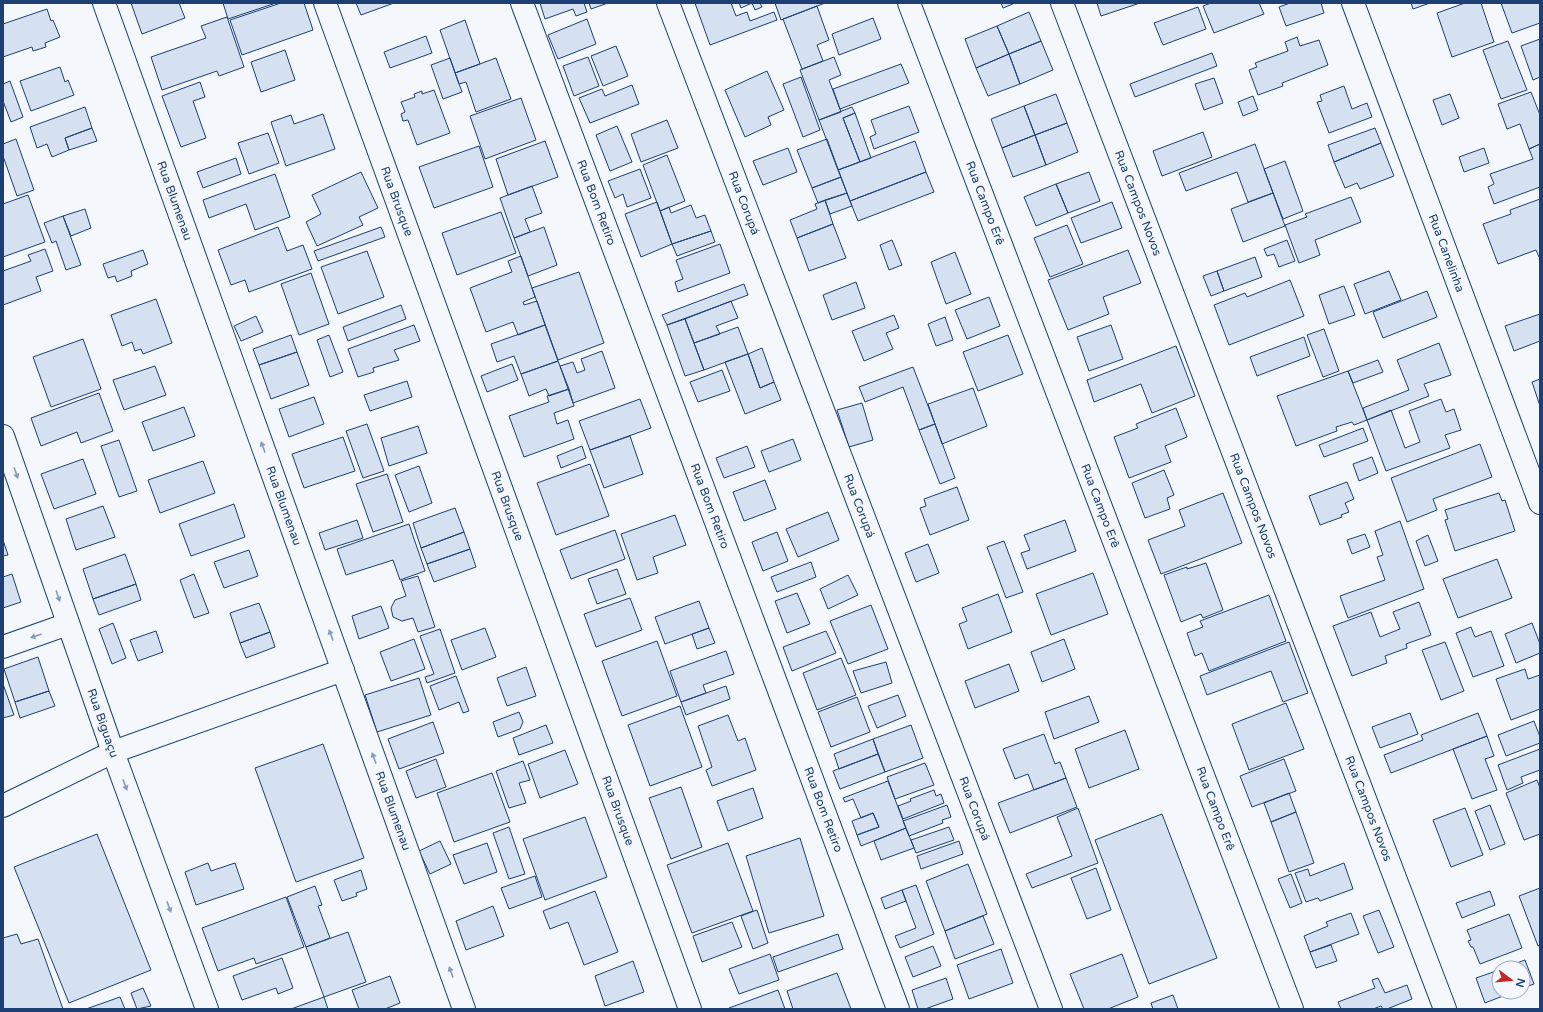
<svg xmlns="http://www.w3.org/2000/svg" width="1543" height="1012" font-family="'Varela Round',sans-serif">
  <rect width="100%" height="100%" fill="#f4f7fb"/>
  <path fill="#d5e0f0" stroke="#1d3f73" d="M131 3H179L185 18 142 34Z
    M223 3H276L228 19Z
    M281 3H304L313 30 242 55 230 20Z
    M356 3H394L361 15Z
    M540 3H584L587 12 576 16 573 9 545 19Z
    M589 3H608L591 9Z
    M695 3H731L736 16 747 12 750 21 774 12 777 20 710 45Z
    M739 3H760L762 7 755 10 752 3 741 8Z
    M775 3H825L781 20Z
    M1001 3H1015L1003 8Z
    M1097 3H1140L1101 16Z
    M1211 3H1259L1264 14 1214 33 1203 6Z
    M1290 3H1321L1324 13 1286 26 1279 7Z
    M1411 3H1430L1413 9Z
    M1465 3H1481L1494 42 1452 57 1437 13Z
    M1501 3H1540V23L1512 33Z
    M817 6 829 40 817 45 823 61 802 69 783 19Z
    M1198 7 1206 29 1163 45 1154 23Z
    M47 9 51 21 53 20 60 37 45 43 46 47 33 51 32 47 3 57V24Z
    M1029 12 1041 41 1009 54 997 26Z
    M227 17 244 67 219 76 217 71 162 90 151 57 206 38 201 26Z
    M873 18 881 39 839 55 832 34Z
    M587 19 596 44 558 59 548 35Z
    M465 20 480 64 455 73 440 30Z
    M997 26 1009 54 976 68 965 39Z
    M426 36 432 53 390 68 384 52Z
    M1297 37 1300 46 1319 40 1328 65 1282 83 1283 86 1258 95 1249 70 1257 67 1255 63 1288 51 1285 42Z
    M1540 39V77L1533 80 1521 46Z
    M1041 41 1053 70 1020 84 1009 54Z
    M1508 41 1527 90 1501 99 1483 50Z
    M616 46 628 76 603 86 591 56Z
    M285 50 295 80 261 92 251 62Z
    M1212 53 1217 66 1135 97 1130 84Z
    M1009 54 1020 84 988 96 976 68Z
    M588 57 599 86 574 96 563 66Z
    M834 57 841 75 829 80 841 112 819 120 800 70Z
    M450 58 462 92 443 99 431 65Z
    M496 58 511 99 476 112 466 82 459 84 455 73Z
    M901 64 909 83 840 109 833 89Z
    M60 67 65 82 68 80 74 95 31 111 20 81Z
    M767 71 784 110 768 117 771 125 745 137 725 90Z
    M801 77 820 130 803 137 783 84Z
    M1214 78 1223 103 1204 110 1195 84Z
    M10 81 23 117 11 122 3 101V84Z
    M200 82 205 97 193 101 206 138 181 147 162 96Z
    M632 85 639 104 590 123 579 98 602 89 605 96Z
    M1344 86 1352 109 1367 103 1372 117 1329 133 1317 102 1322 101 1320 95Z
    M434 90 450 133 417 145 408 120 403 121 401 114 405 112 401 102 415 97 414 94 422 91V94Z
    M1531 92 1540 115V144L1529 149 1520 124 1507 129 1498 104Z
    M1056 94 1067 123 1035 135 1024 106Z
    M1450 94 1459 118 1442 125 1433 100Z
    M1253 96 1258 110 1243 116 1238 102Z
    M521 98 536 140 485 159 470 116Z
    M909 106 919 132 874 149 870 137 876 134 871 120Z
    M1024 106 1035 135 1002 148 991 119Z
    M85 107 92 128 65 138 69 150 52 157 47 144 37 148 30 127Z
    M852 107 855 113 843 118 860 162 838 170 819 120Z
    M855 113 871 158 860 162 843 118Z
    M323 114 335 149 286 166 271 122 291 115 294 124Z
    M667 120 678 148 641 162 631 134Z
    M1067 123 1078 152 1046 165 1035 135Z
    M617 126 632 162 610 171 596 135Z
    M92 128 97 141 69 150 65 138Z
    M1375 128 1381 143 1334 162 1328 145Z
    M1203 132 1212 157 1162 176 1153 151Z
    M268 133 279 163 249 174 238 143Z
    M1035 135 1046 165 1013 177 1002 148Z
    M16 139 34 190 17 196 3 156V144Z
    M827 139 841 177 812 188 797 150Z
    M545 141 558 177 508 195 496 159Z
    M915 141 926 172 850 201 838 170Z
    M1381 143 1394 176 1360 189 1357 183 1345 188 1334 162Z
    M1255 144 1273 193 1248 202 1237 172 1186 191 1179 173Z
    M1540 144V187L1494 204 1488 187 1494 184 1490 174 1533 159 1529 149Z
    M479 146 493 187 434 208 419 167Z
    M788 148 797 172 763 185 753 161Z
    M1484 148 1489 163 1464 172 1459 157Z
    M667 155 685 201 660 211 643 165Z
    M236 158 241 174 203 188 197 172Z
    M1285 161 1303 211 1283 219 1264 169Z
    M640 169 651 198 627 207 623 194 615 198 608 181Z
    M361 172 378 208 359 217 363 225 317 246 306 222 321 214 312 195Z
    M926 172 934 192 858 221 850 201Z
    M1089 172 1100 201 1068 213 1056 184Z
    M275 174 290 217 255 230 246 204 209 218 203 200Z
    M841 177 847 193 818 203 812 188Z
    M1056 184 1068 213 1036 226 1024 197Z
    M532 186 542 213 525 219 530 232 514 238 500 198Z
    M847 193 852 206 830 214 825 200Z
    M1273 193 1285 226 1243 242 1231 209Z
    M28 195 45 242 3 257V204Z
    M1351 197 1361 222 1315 240 1320 255 1299 263 1285 225 1307 217 1305 214Z
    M1540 199V256L1539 257 1536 250 1498 264 1483 224 1511 214 1510 210Z
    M825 200 833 224 797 238 790 220 817 209 815 204Z
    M657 202 672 244 641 257 625 214Z
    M1112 202 1122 228 1081 243 1071 218Z
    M691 205 696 218 705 215 711 231 672 244 660 211 669 207 671 213Z
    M85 209 91 228 71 236 63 216Z
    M501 212 516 253 457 275 442 233Z
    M63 216 81 265 66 270 56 241 52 243 44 223Z
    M833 224 846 258 809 271 797 238Z
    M1067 225 1083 264 1050 277 1034 238Z
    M278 227 287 251 303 245 312 269 249 292 245 280 231 285 218 250Z
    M381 227 385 237 318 261 314 251Z
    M544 227 557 265 528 276 514 238Z
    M711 231 715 242 677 256 672 244Z
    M892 240 902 265 889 270 880 245Z
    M1287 240 1295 261 1279 267 1274 254 1267 256 1264 249Z
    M720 244 730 273 678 292 675 282 683 279 676 260Z
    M45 249 53 271 36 277 41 291 3 305V271L31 261 28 255Z
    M143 250 148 264 131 271 132 276 117 282 115 276 108 278 103 264Z
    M1128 250 1141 283 1103 297 1109 314 1068 330 1048 280Z
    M367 251 384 297 338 314 321 267Z
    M955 252 971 294 946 304 931 262Z
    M521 256 535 297 523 302 524 305 537 301 545 325 518 335 513 322 486 332 470 288 512 272 508 261Z
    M1255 257 1262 277 1224 291 1217 271Z
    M1217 271 1224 291 1211 296 1203 276Z
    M1389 271 1401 300 1365 314 1354 284Z
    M579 272 604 343 558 360 532 288Z
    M311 273 329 324 299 335 281 284Z
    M1290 280 1304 316 1229 345 1214 305 1245 293 1247 297Z
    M856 282 865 308 832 320 823 295Z
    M744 284 748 295 667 325 662 315Z
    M1344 286 1355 315 1329 324 1319 295Z
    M1427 291 1437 317 1383 338 1373 312Z
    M989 297 1000 326 967 339 955 310Z
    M156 299 172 343 143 354 141 349 135 351 132 342 122 346 111 315Z
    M731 301 738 318 716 326 720 334 694 343 685 319Z
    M401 305 406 319 348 341 343 327Z
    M1540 314V341L1514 351 1505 326Z
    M894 315 899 328 886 333 893 349 864 361 852 331Z
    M256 316 263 332 241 341 234 326Z
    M945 317 953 340 936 346 928 324Z
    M685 319 704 370 685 376 667 325Z
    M414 325 420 341 394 350 399 360 373 368 374 372 358 377 348 349Z
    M545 325 558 361 521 374 514 356 497 362 491 344Z
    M1111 325 1123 359 1089 371 1077 337Z
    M738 327 748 354 704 370 694 343Z
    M1324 329 1339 371 1323 377 1307 335Z
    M291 335 297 352 259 365 253 349Z
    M329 335 343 372 330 377 317 340Z
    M1008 335 1023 374 978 391 963 352Z
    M1304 337 1310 356 1257 376 1250 357Z
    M83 339 101 389 51 407 33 357Z
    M1439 343 1451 375 1424 384 1429 396 1367 420 1363 408 1409 390 1397 360Z
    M1176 346 1195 396 1152 413 1141 384 1094 402 1087 380Z
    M762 348 774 382 760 388 748 354Z
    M602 351 615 388 573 403 560 366 573 362 577 373 585 370 581 359Z
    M297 352 309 385 271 399 259 365Z
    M748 354 760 388 774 382 781 400 745 414 725 362Z
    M1378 360 1383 372 1353 383 1348 371Z
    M558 361 569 389 549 396 546 389 529 396 521 374Z
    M512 364 518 380 487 392 481 376Z
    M155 366 166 395 124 410 113 380Z
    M913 367 935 424 919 430 903 387 865 402 859 387Z
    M722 370 730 391 698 402 690 382Z
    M1348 371 1367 420 1354 425 1352 422 1336 427 1337 431 1296 446 1277 396Z
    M1540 379V406L1532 382Z
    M407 381 412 397 370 411 364 395Z
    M973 388 987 426 942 444 928 404Z
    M569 389 574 406 554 413 557 424 568 420 574 439 524 457 509 416 549 402 547 396Z
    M99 393 113 431 81 443 77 432 41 446 31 418Z
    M314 397 324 424 289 437 279 409Z
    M640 399 651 428 590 450 579 421Z
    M1441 399 1446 412 1454 409 1461 430 1445 435 1450 448 1386 471 1367 420 1391 410 1405 448 1420 442 1409 411Z
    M862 403 873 440 849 447 837 410Z
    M184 407 195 436 153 451 142 422Z
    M1176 408 1187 437 1165 446 1171 462 1129 478 1114 437 1138 428 1136 424Z
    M367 424 384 471 363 478 346 431Z
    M935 424 955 478 940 484 919 430Z
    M418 426 427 453 389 466 381 438Z
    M1363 428 1368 441 1324 457 1319 445Z
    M630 436 643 474 604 488 590 450Z
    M343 437 355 471 304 488 292 454Z
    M793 439 801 460 769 472 761 451Z
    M119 440 137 491 119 497 101 446Z
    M1480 444 1492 477 1433 499 1437 510 1407 522 1391 478Z
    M582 446 586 458 561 468 557 456Z
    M747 446 755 467 724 478 716 458Z
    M1372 457 1378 473 1359 481 1353 464Z
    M83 459 96 494 54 509 41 474Z
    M203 461 215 493 160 513 148 480Z
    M590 464 609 516 556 535 537 483Z
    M419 466 432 503 409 512 395 475Z
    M1164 470 1174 495 1167 498 1170 509 1145 518 1132 483Z
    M387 474 403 522 373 532 356 484Z
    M765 480 776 509 744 521 733 492Z
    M1347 482 1354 499 1345 503 1349 512 1341 515 1342 517 1320 525 1309 496Z
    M957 487 969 520 930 535 920 508 926 506 924 499Z
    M1223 493 1242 543 1161 574 1148 540 1185 526 1179 510Z
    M1499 493 1502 501 1505 500 1515 531 1455 551 1445 520 1448 519 1445 510Z
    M234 504 245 537 191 556 179 524Z
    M103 506 115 537 76 550 66 519Z
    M455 508 464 532 421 548 413 523Z
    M828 512 839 540 798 557 786 529Z
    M675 515 686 545 653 557 658 573 637 580 621 534Z
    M357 520 363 538 325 550 319 533Z
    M1065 520 1076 551 1027 569 1021 553 1030 550 1024 535Z
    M1400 521 1424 589 1348 618 1340 596 1385 580 1377 557 1383 555 1375 531Z
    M409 524 425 571 400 580 393 560 346 575 337 549Z
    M615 530 625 559 571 579 560 550Z
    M464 532 470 549 427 564 421 548Z
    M777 532 788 561 763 571 752 542Z
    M1365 534 1370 547 1352 554 1347 540Z
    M1428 535 1438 561 1425 566 1416 541Z
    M3 540 8 555 3 556Z
    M1004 541 1023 592 1006 598 987 547Z
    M928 544 939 573 916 582 905 553Z
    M470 549 476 567 434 582 427 564Z
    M249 550 258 576 224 588 214 562Z
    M125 554 136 584 93 599 83 569Z
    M1497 559 1512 598 1458 618 1443 579Z
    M811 562 816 577 777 592 771 577Z
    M1206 563 1223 610 1203 618 1201 614 1181 622 1164 575 1187 567V569Z
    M617 569 626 594 597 604 588 579Z
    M1093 573 1108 614 1051 635 1036 594Z
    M12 574 21 602 3 608V577Z
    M194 574 209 613 194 618 180 580Z
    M848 575 858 595 828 609 820 589Z
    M418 576 435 627 418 632 413 618 402 621 393 617 391 608 395 600 406 596 401 581Z
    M136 584 141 600 99 615 93 599Z
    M797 593 810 624 787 633 775 601Z
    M998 594 1012 632 968 649 959 624 967 621 962 608Z
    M1269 595 1286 641 1209 671 1202 653 1195 656 1187 633 1203 627 1200 621Z
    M630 598 642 630 596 647 584 614Z
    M699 601 709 628 665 644 655 617Z
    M1419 602 1431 635 1406 644 1407 648 1385 656 1387 663 1352 676 1333 626 1371 612 1380 637 1400 629 1393 612Z
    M259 603 270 632 240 643 230 613Z
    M871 605 888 649 848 664 830 621Z
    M381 606 389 628 359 639 352 616Z
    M113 623 126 658 112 664 99 629Z
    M1532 623 1540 644V653L1516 663 1505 634Z
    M1471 627 1475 637 1491 631 1504 666 1473 677 1456 633Z
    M485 628 496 657 462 670 451 640Z
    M709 628 715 643 697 649 692 634Z
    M440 629 455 673 427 683 425 677 434 674 420 636Z
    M156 631 163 652 138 661 130 640Z
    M826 631 836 653 792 671 783 647Z
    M270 632 275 647 246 658 240 643Z
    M414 639 425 669 391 681 380 652Z
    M1064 639 1075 669 1042 682 1031 652Z
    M657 641 677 696 622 716 602 661Z
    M1289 642 1308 693 1283 702 1271 671 1207 695 1200 676Z
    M1445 642 1464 691 1441 700 1422 650Z
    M726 651 734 674 703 685 706 693 681 702 670 671Z
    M38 657 49 691 15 702 4 669Z
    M841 658 856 695 817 710 803 673Z
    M886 662 892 683 861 693 853 671Z
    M1009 664 1019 691 975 708 965 681Z
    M526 667 536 696 507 706 497 678Z
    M1525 669 1528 679 1540 675V709L1511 720 1496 679Z
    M456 676 469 711 463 713 459 702 439 710 430 686Z
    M419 678 431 715 377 732 365 695Z
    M3 684 14 715 3 718Z
    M726 686 730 699 686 715 681 702Z
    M49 691 55 706 20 718 15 702Z
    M898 695 906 716 877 728 868 706Z
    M1089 696 1099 722 1054 739 1045 712Z
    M857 697 870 732 831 747 818 712Z
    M1286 703 1304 749 1249 770 1232 724Z
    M680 706 702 767 650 786 628 725Z
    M519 712 523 722 520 729 498 737 493 722Z
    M1410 713 1418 734 1380 748 1372 727Z
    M1478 713 1487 736 1391 773 1384 755 1423 740 1421 735Z
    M728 715 738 741 745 738 756 770 712 786 706 770 712 767 698 726Z
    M1534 721 1540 737V743L1506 756 1498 735Z
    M433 722 444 753 399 769 388 739Z
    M546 725 553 743 519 755 513 738Z
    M911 725 923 758 885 772 873 739Z
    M1125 730 1139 769 1089 788 1075 749Z
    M1044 734 1055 764 1060 762 1066 778 1034 790 1028 774 1015 779 1003 749Z
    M1487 736 1494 756 1485 759 1497 790 1472 799 1453 749Z
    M873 739 878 754 839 769 834 754Z
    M323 744 364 858 296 882 255 768Z
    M1540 749V770L1521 777 1523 783 1507 790 1498 765Z
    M565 750 578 784 540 798 528 764Z
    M878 754 885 772 840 789 833 771Z
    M436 759 446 787 416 798 406 771Z
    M1284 759 1296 791 1252 807 1240 776Z
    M523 761 530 780 519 783 526 803 509 808 496 771Z
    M925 763 934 785 895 799 887 777Z
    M492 773 510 822 454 842 437 793Z
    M1066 778 1077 807 1010 833 998 803Z
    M1537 780 1540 788V834L1524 840 1506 793Z
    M888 781 906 828 861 846 857 835 879 827 873 813 861 818 853 799 845 802 843 798Z
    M681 787 702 847 671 859 649 798Z
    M753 788 763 818 728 831 717 801Z
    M934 790 936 796 941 794 944 803 903 819 898 806 911 801 910 799Z
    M1289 793 1296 812 1271 822 1264 803Z
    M947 805 951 817 942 820 943 823 909 836 903 821Z
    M1490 805 1505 844 1490 850 1475 811Z
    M1078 808 1098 863 1032 888 1026 874 1072 856 1057 817Z
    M1465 808 1483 855 1451 867 1433 820Z
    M1296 812 1314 863 1289 872 1271 822Z
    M873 813 879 827 857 835 852 821Z
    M1162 814 1217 958 1149 984 1095 840Z
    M585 817 607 877 545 900 523 839Z
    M509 827 525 874 509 879 493 833Z
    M949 827 954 840 916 853 911 840Z
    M906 828 914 848 881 860 874 841Z
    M97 834 151 970 69 1003 14 867Z
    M800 838 824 916 769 933 746 856Z
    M440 841 451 864 430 874 419 851Z
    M959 841 963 854 921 869 917 856Z
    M487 843 497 872 464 884 453 855Z
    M728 843 753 911 692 933 667 865Z
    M208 863 211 871 235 863 244 889 196 905 185 872Z
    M1344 863 1353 889 1320 901 1318 898 1306 902 1295 873 1308 869 1310 876Z
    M968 864 987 914 945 931 926 881Z
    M1096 868 1111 910 1087 919 1071 878Z
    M361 870 367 889 356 893 357 896 342 901 334 880Z
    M1291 874 1302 903 1290 908 1278 879Z
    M535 876 542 897 509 909 501 888Z
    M916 885 934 934 900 948 895 936 916 928 902 890Z
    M315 886 322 905 318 906 330 938 306 947 287 897Z
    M1540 888V945L1538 946 1519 896Z
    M902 890 906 901 885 909 881 898Z
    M595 891 618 952 584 965 568 922 550 929 543 911Z
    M1490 891 1495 905 1462 918 1456 903Z
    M286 897 304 947 256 964 254 958 218 971 202 928Z
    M493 906 504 936 466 950 456 921Z
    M757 910 768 943 753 949 741 916Z
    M1379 910 1394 947 1378 953 1363 916Z
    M1351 913 1359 934 1310 952 1304 936 1328 926 1326 922Z
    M1509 914 1522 948 1480 964 1473 947H1471L1468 941 1471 940 1467 930Z
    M983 916 994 944 955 959 945 931Z
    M732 922 742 947 702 962 693 936Z
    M348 932 366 982 324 997 306 947Z
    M17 934 21 944 38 939 63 1009H3V938Z
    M838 934 843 949 778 972 773 957Z
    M1331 945 1337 961 1316 968 1310 952Z
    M933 946 941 966 913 977 905 957Z
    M1001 949 1013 983 969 999 957 965Z
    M770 954 779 980 739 994 729 969Z
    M1122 954 1138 997 1108 1009H1084L1070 974Z
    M282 958 293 988 278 994 276 988 242 1000 233 976Z
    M1525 960 1534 984 1523 988V968H1503Z
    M633 961 644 992 605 1006 595 976Z
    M1499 970V992H1513L1485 1003 1476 978Z
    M837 973 851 1009H793L787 991Z
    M390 976 400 1003 385 1009H359L352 990Z
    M946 978 953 999 925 1009H918L912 990Z
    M1378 978 1385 993 1407 985 1412 999 1387 1009H1383L1381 1006 1373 1009H1341L1338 1002 1375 988 1372 980Z
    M143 988 151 1006 137 1009 131 993Z
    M778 990 785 1009H730L729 1008Z
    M1173 995 1178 1009H1153L1151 1003Z
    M120 997 125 1009H86Z
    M324 997 328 1009H291Z"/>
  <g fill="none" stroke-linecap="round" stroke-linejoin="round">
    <g stroke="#1d3f73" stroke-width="24">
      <g id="street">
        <path id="s1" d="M325 3 690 1009"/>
        <path id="s2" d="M522 3 898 1009"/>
        <path id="s3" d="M1062 3 1445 1009"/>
        <path id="s4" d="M1353 3 1540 503"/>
        <path d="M3 647 68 624"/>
        <path d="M113 752 343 670"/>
      </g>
    </g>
    <g stroke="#1d3f73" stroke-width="24">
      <g id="secondary">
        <path id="s5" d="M104 3 464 1009"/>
        <path id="s6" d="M668 3 1051 1009"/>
        <path id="s7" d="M909 3 1292 1009"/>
        <path id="s8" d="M3 436 113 752 207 1009"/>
        <path d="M3 806 113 752"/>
      </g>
    </g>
    <use href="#street" stroke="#f4f7fb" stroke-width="22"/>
    <use href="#secondary" stroke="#f4f7fb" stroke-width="22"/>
  </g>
  <defs><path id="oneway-solid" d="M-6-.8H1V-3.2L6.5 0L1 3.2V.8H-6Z"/></defs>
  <g fill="#889bb7">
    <use href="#oneway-solid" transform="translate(263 447) rotate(-110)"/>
    <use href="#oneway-solid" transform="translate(16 473) rotate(71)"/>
    <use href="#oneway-solid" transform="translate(58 596) rotate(71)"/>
    <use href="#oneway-solid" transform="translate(331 635) rotate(-110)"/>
    <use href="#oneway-solid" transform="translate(36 636) rotate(161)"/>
    <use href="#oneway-solid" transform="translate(374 758) rotate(-110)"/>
    <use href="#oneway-solid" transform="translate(125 785) rotate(70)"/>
    <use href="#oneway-solid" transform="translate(169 907) rotate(70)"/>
    <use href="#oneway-solid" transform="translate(451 972) rotate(-110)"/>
  </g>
  <g text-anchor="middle" stroke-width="3" stroke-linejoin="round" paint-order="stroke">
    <g font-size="12" fill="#1d3f73" stroke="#f4f7fb">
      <text dy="4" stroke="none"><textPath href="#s5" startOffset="210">Rua Blumenau</textPath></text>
      <text dy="4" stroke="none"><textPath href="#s1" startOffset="211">Rua Brusque</textPath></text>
      <text dy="4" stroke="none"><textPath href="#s2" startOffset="213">Rua Bom Retiro</textPath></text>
      <text dy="4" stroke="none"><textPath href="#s6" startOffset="214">Rua Corupá</textPath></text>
      <text dy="4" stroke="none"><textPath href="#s7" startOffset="214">Rua Campo Erê</textPath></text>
      <text dy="4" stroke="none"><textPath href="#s3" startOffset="214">Rua Campos Novos</textPath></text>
      <text dy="4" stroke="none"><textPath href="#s4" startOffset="267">Rua Canelinha</textPath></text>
      <text dy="4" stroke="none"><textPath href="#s5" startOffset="534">Rua Blumenau</textPath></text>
      <text dy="4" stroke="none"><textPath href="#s1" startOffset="535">Rua Brusque</textPath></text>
      <text dy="4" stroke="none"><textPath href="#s2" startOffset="537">Rua Bom Retiro</textPath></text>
      <text dy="4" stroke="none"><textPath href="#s6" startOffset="538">Rua Corupá</textPath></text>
      <text dy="4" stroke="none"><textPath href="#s7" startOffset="538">Rua Campo Erê</textPath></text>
      <text dy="4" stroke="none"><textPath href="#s3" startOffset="538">Rua Campos Novos</textPath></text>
      <text dy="4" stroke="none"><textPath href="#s8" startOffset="304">Rua Biguaçu</textPath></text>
      <text dy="4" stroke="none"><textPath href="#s6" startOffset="862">Rua Corupá</textPath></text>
      <text dy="4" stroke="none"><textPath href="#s7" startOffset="862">Rua Campo Erê</textPath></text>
      <text dy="4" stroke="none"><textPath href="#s3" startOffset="862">Rua Campos Novos</textPath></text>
      <text dy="4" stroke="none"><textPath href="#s2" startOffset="861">Rua Bom Retiro</textPath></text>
      <text dy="4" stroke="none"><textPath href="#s5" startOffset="858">Rua Blumenau</textPath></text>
      <text dy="4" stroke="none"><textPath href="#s1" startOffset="859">Rua Brusque</textPath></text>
    </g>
  </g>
  <rect width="1543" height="1012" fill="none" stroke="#1d3f73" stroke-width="8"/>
  <g transform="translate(1511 980) rotate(106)"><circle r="19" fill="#f4f7fb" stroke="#9eadc5"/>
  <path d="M0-3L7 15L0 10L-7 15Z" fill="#c62828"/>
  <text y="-6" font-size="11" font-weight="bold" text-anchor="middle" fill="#1d3f73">N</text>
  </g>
</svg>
